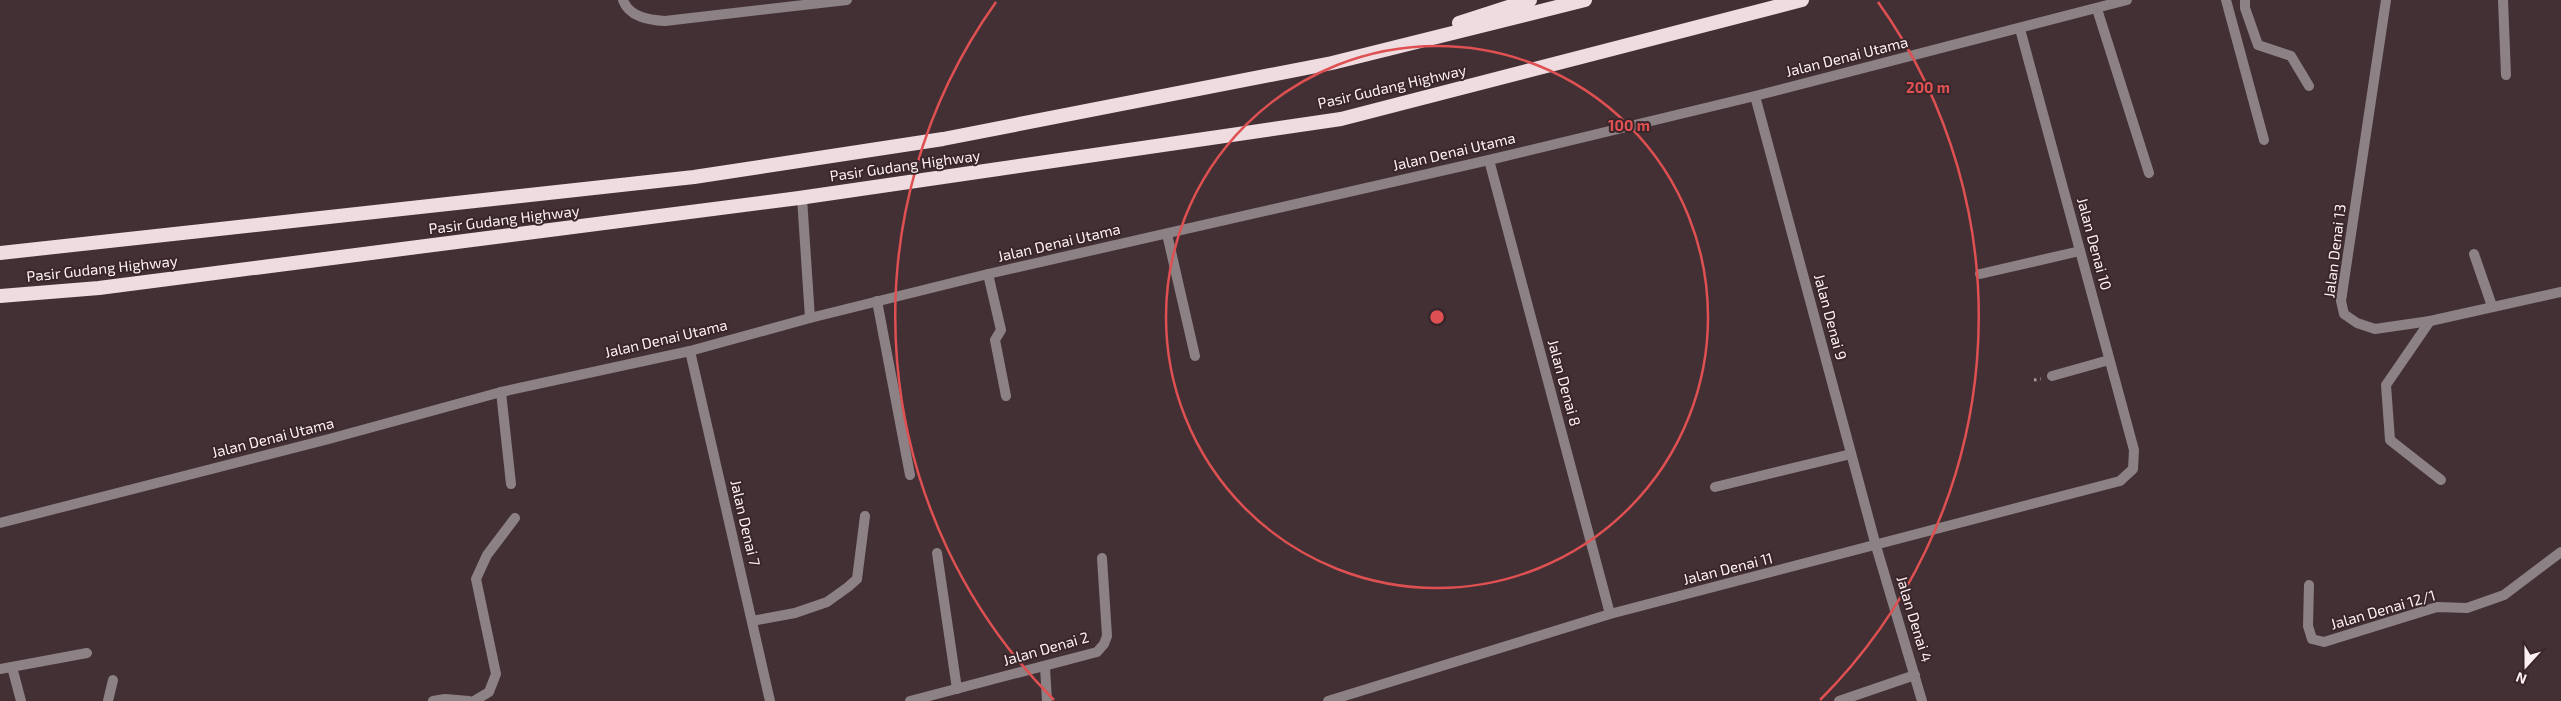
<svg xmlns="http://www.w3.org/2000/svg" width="2561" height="701" font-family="'Exo 2',sans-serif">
  <rect width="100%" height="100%" fill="#433035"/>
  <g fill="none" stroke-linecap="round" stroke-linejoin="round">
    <path stroke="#a9999d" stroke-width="3" stroke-dasharray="2.5 4" stroke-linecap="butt" d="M2034 380 2041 379"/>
    <path stroke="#8c8184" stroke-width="10" d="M623 0C629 17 649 20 665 21L847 0
      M2226 0 2264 140
      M2245 0V8L2258 45 2291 56 2309 86
      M2503 0 2506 75
      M2097 9 2149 173
      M802 198 810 318
      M1167 234 1195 356
      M2474 254 2492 306
      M988 274 1001 330 995 340 1006 396
      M1980 274 2080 251
      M2430 321 2386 385 2390 440 2441 480
      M2052 376 2109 360
      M501 392 511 484
      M1715 487 1851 454
      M937 553 957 689
      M752 621 795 613 827 602 848 587 857 579 865 516
      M12 667 21 701
      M1045 667 1047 701
      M1839 701 1915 675"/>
    <path stroke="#8c8184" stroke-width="10" d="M2386 0 2341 301 2344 314 2357 323 2375 329 2430 321 2561 292
      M1489 160 1610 614
      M877 301 910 475
      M690 351 770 701
      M2309 585 2308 626 2312 639 2324 642 2437 607 2467 608 2504 595 2561 552
      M0 669 87 653
      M108 701 113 680
      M433 701 445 699 469 701
      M474 701 489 692 496 674 476 579 487 555 515 518
      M910 701 1097 652 1104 644 1107 636 1102 558
      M1328 701 1610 614 2120 481 2133 469 2134 450 2020 29"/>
    <path stroke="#8c8184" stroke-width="10" d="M1755 96 1876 546 1922 701
      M0 523 329 439 501 392 690 351 810 318 988 274 1489 160 1755 96 2127 0"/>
    <path stroke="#eedce0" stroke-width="14" d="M1459 23 1530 0
      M0 253 694 177 943 139 1332 63 1585 0
      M0 296 99 288 799 198 1341 119 1802 0"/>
  </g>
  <g fill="none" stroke="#de5051" stroke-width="2.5">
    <circle cx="1437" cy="317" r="271"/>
    <path d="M1054 700A542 542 0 0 1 996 2M1878 2A542 542 0 0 1 1820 700"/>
  </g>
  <g text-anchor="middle" stroke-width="4" stroke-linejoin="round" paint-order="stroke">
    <g font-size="15" fill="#fdf0f3" stroke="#38262b">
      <text transform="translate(1847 57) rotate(-14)" y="5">Jalan Denai Utama</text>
      <text transform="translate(1392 87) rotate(-13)" y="5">Pasir Gudang Highway</text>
      <text transform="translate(1454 152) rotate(-13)" y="5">Jalan Denai Utama</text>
      <text transform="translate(905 166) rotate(-8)" y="5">Pasir Gudang Highway</text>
      <text transform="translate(504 220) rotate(-7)" y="5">Pasir Gudang Highway</text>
      <text transform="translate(1059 243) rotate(-13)" y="5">Jalan Denai Utama</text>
      <text transform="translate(2094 244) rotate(75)" y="5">Jalan Denai 10</text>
      <text transform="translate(2335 251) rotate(-83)" y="5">Jalan Denai 13</text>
      <text transform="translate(102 269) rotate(-6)" y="5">Pasir Gudang Highway</text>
      <text transform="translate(1830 317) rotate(75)" y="5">Jalan Denai 9</text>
      <text transform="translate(666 339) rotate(-13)" y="5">Jalan Denai Utama</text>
      <text transform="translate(1564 383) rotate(75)" y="5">Jalan Denai 8</text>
      <text transform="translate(273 438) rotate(-14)" y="5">Jalan Denai Utama</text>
      <text transform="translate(745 523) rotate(77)" y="5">Jalan Denai 7</text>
      <text transform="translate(1728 569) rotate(-14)" y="5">Jalan Denai 11</text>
      <text transform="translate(2383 610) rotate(-16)" y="5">Jalan Denai 12/1</text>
      <text transform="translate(1914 619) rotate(73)" y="5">Jalan Denai 4</text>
      <text transform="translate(1046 649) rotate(-16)" y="5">Jalan Denai 2</text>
    </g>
  </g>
  <circle cx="1437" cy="317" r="8" fill="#de5051" stroke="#38262b" stroke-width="2.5"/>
  <g font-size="15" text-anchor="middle" font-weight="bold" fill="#de5051" stroke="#38262b" stroke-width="4" stroke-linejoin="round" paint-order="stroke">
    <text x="1928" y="93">200 m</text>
    <text x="1629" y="131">100 m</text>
  </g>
  <g transform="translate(2526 666) rotate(201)" stroke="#38262b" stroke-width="4" paint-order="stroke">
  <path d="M0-4L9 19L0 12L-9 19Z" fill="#fdf0f3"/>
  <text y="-8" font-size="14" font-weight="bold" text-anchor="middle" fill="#fdf0f3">N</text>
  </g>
</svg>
